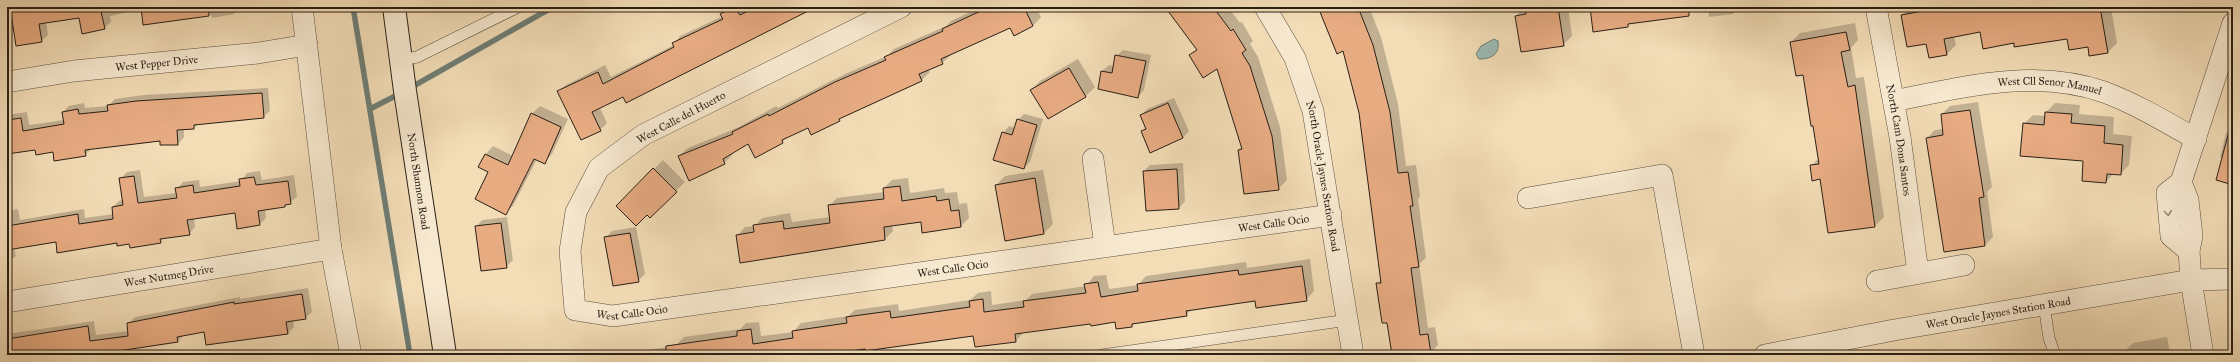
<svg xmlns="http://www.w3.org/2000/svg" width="2240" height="362" font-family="'IM FELL Great Primer',serif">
  <rect width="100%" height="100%" fill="#f3ddb7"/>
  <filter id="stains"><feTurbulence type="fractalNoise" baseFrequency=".005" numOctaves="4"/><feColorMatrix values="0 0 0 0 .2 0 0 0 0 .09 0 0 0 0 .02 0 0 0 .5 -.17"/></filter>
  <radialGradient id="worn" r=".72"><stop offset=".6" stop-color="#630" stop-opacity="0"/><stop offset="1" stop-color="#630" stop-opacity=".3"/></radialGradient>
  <path fill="#9cbbb4" stroke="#6e7d75" d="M1494 39 1498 41C1500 54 1492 59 1479 59L1476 54 1481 46Z"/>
  <path fill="#0003" d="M7 7H255L237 11 234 14 212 18 211 14 144 24 142 9 110 16 111 22 104 28 80 17 46 22 48 35 41 41 14 30 7 31Z
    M729 7H746L747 9 750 7H815L600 108 607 123 600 130 559 91 566 85 605 65 611 77 674 45 680 36 723 16 722 14Z
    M981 7H1046L1038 11 1041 17 1033 26H1011L951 55 942 63 928 69 930 72 922 80 843 116 839 120 808 126 756 156 749 143 731 153 732 155 724 163 679 156 688 148 739 127 776 106 778 108 845 74 887 56 894 49 946 26 951 21Z
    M1166 7H1228L1240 23 1242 22 1253 41 1250 44 1258 57 1280 127 1287 180 1278 189 1239 150 1242 147 1218 68 1191 55 1197 49Z
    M1319 7H1369L1381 37 1398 104 1406 166 1416 165 1420 197 1418 199 1426 258 1419 264 1428 328 1435 327 1438 345 1429 355H1393L1388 321 1377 284 1381 280 1360 113 1344 50Z
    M1525 7H1568L1572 36 1563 45 1516 16Z
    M1708 7H1739L1733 14 1709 17Z
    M1911 7H2111L2117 43 2108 52 2090 55 2089 46 2068 38 2015 42 1980 31 1954 36 1956 45 1947 54 1927 43 1902 15Z
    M1855 23 1858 40 1851 48 1856 78 1864 77 1884 217 1875 226 1829 232 1821 178 1811 166 1819 158 1804 74 1791 42 1800 33Z
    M1123 50 1151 55 1144 90 1138 97 1102 71 1109 65 1114 66 1116 56Z
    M1078 59 1095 87 1086 96 1048 118 1031 90 1040 81Z
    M268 88 270 111 263 117 198 124 194 128H184V137L178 144 161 140 91 149 85 155 36 149 7 153V115L27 112 29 125 64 120 63 112 69 106 84 103 85 108 108 106 115 99 143 95Z
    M1174 98 1189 131 1183 138 1142 132 1146 127 1141 116 1147 109Z
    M1978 102 1992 187 1987 192 1993 237 1985 245 1927 138 1935 130 1944 129 1942 114 1950 106Z
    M2055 103 2080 105 2079 114 2114 117 2113 134 2132 136 2129 165 2120 174 2114 173 2106 182 2084 160 2024 124 2033 115 2045 116 2046 112Z
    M540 106 568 119 552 154 545 162 537 159 513 206 505 213 490 171 480 166 486 154 493 146 513 156 532 114Z
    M1024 114 1043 119 1030 162 1024 168 1003 133 1009 126 1015 128 1018 120Z
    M2233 126V184L2223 158 2220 157 2226 133Z
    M663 160 685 182 650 217 647 214 617 206Z
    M1183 163 1185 201 1179 208 1144 171 1150 165Z
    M140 170 144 197 177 193V189L183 182 199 180 200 187 241 181 247 173 260 171 262 180 294 175 297 197 284 206 265 209 266 218 260 224 238 227 236 212 194 218 195 227 189 234 165 237 160 242 57 241 14 248 16 256 7 263V211L18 209 20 220 84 209 85 218 114 214 113 207 119 201 123 200 121 178 127 172Z
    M1043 170 1053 224 1044 233 996 185 1005 176Z
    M908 178 910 193 944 188 945 193 957 192 959 204 967 203 969 218 961 226 923 231 921 221 892 225 893 231 885 239 738 235 745 227 755 226 762 218 790 213 792 222 830 217 829 206 837 198 884 192V188L892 180Z
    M507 217 513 260 506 267 476 227 482 220Z
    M636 227 645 274 638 281 605 238 612 231Z
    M1310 259 1314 291 1306 300H1256L1192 309 1186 315 1135 323 1132 326 1116 321 1024 332 1016 341 974 335 822 355H610L675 346 684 337 740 329 746 323 759 322 761 336 793 332 801 323 848 316 855 310 898 304 899 311 970 300 978 293 991 291 992 305 1026 300 1032 294 1086 286 1094 276 1106 275 1109 289 1138 285 1146 276 1246 262 1247 268Z
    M308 288 312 312 305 318 293 320 294 327 288 333 205 331 185 334 178 341 124 349 121 355H7V334L94 321 96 335 129 331 128 324 135 317 240 297V299Z
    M2167 337 2170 353 2176 352V355H2125L2124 352 2133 343Z
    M609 351V355H585Z
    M1321 351V355H1299Z"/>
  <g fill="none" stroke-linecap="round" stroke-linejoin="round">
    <path stroke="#6e7d75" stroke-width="5.5" d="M353 7 410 355
      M410 88 553 7
      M370 109 401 93"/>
  </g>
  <path fill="#e8ac83" stroke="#281f16" d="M10 7H100L105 29 82 34 79 18 39 24 42 42 16 46Z
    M141 7H209V16L143 25Z
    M734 7 740 15 756 7H816L626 103 623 97 592 112 601 131 581 140 557 91 598 72 603 84 674 47 672 43 723 19 720 14Z
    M989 7H1024L1033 26 1014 36 1010 28 941 59 943 64 919 74 922 81 839 119 840 121 811 135 808 128 782 140 783 143 755 158 748 144 723 159 725 164 689 181 678 156 733 134 732 132 768 114 769 116 835 82 886 60 884 57 943 31 942 29Z
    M1165 7H1213L1231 31 1233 29 1246 50 1242 53 1250 66 1272 136 1279 190 1244 194 1238 150 1242 149 1217 69 1203 78 1189 55 1197 50Z
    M1318 7H1358L1373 45 1390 112 1398 173 1408 172 1413 206H1410L1419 267 1411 268 1420 335 1428 334 1431 354 1392 355 1387 323H1382L1376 283H1381L1359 113 1343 51 1337 54Z
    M1525 7H1558L1564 46 1521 52 1515 16 1526 14Z
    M1590 7H1689V16L1628 24V27L1593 32Z
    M1945 7H2100L2108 53 2089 56 2088 47 2069 50 2067 39 2014 47V43L1983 49 1980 32 1944 39 1947 55 1929 58 1926 44 1907 47 1901 15Z
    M1846 32 1850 50 1841 52 1848 87 1855 85 1875 227 1828 233 1820 179 1812 181 1810 165 1819 164 1813 126H1811L1803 75 1796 76 1790 42Z
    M1115 55 1146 61 1138 98 1098 89 1101 71 1112 73Z
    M1069 68 1086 97 1048 119 1030 90Z
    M262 93 264 118 194 125V129L177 130 178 145H160V141L85 150 86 156 54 161 53 152 36 155 35 150 7 154V120L21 118 23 131 64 124 62 112 78 109 79 114 108 111 107 105 136 101Z
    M1168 103 1183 138 1150 153 1141 131 1146 129 1140 115Z
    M1970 110 1984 197 1979 198 1985 246 1944 252 1926 138 1943 135 1941 114Z
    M2045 112 2072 114 2071 123 2105 126 2104 143 2123 145 2121 175 2107 174 2106 183 2082 181 2083 161 2020 156 2023 123 2044 125Z
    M531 113 561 127 545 164 534 159 506 215 475 199 488 172 478 167 485 154 508 165Z
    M1017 119 1037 125 1024 169 993 160 1002 132 1012 135Z
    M2228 135 2233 136V185L2216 180Z
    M653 168 677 192 650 218 647 215 636 226 616 206Z
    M1177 169 1179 209 1146 211 1143 171Z
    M134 176 138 203 177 198 175 188 193 185 194 193 240 186 239 179 254 177 256 185 288 181 291 204 285 205V207L258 211 260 225 237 229 235 213 187 220 190 235 160 239 161 243 130 248 129 244 117 246V243L57 253 56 242 7 250V226L78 214 79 224 113 219 112 207 123 205 119 178Z
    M1035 178 1044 234 1005 241 995 185Z
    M900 186 902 201 936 196 937 201 949 199 951 211 959 210 961 227 922 233 921 222 884 227 885 240 740 263 736 235 754 232 753 225 783 221 784 229 830 223 828 205 884 199 883 188Z
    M501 223 507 268 481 271 475 226Z
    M630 233 639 282 613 286 604 237Z
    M1302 266 1307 301 1256 308 1255 301 1186 311 1187 316 1132 324V327L1116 329 1115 322 1091 326 1090 324 1015 334 1016 342 975 347 973 336 865 351V349L821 355H666V346L737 336V331L751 329 753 344 793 338 792 331 847 323 846 317 890 311 891 318 970 307 969 301 983 299 984 312 1024 307 1023 301 1086 293 1084 284 1098 282 1101 297 1138 291 1137 284 1238 270 1239 275Z
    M302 294 306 319 286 322 288 334 206 345 204 332 177 337 178 342 118 351V355H7V339L88 326 90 341 128 336 127 323 234 302V304Z"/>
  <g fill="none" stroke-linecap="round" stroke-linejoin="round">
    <g stroke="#5b4e3e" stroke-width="12">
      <path id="lane" d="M401 60 417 57 518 7
        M2044 305 2049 338 2055 355
        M1102 355 1348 320"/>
    </g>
    <g stroke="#5b4e3e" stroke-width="22">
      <g id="street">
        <path d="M302 7 331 249 351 355"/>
        <path id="s1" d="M901 7 643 135 599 168 576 212 570 251 575 310 613 316 1331 215"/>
        <path id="s2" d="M1265 7 1295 58 1313 111 1353 355"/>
        <path id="s3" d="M1876 7 1900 137 1918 273"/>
        <path id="s4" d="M7 82 74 71 258 53 307 45"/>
        <path id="s5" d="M1894 101C1963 87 2034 68 2104 92 2136 104 2166 122 2196 139"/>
        <path d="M1093 159 1105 246"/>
        <path d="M2181 182 2188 200 2192 236 2189 251 2191 280 2203 355"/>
        <path d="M1528 198 1662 175 1694 355"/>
        <path d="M2189 251 2171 236 2167 193 2181 182 2233 23"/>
        <path d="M1877 281 1964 265"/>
        <path id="s6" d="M7 302 331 249"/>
        <path id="s7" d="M1765 355 1894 330 2191 280 2233 279"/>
      </g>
    </g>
    <g stroke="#281f16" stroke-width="24">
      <g id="secondary">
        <path id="s8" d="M394 7 405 91 445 355"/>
      </g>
    </g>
    <use href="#lane" stroke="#f7e9d0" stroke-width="11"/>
    <use href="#street" stroke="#f7e9d0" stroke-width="21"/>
    <use href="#secondary" stroke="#f7e9d0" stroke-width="22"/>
  </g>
  <defs><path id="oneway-chevron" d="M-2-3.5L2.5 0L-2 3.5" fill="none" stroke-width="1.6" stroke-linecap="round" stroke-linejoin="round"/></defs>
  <use stroke="#9a8e7c" href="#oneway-chevron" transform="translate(2168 213) rotate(85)"/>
  <g text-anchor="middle" stroke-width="3" stroke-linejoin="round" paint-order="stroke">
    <g font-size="11" fill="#281f16" stroke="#f7e9d0">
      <text dy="4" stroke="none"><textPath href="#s4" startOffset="151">West Pepper Drive</textPath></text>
      <text dy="4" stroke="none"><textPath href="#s5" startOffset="158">West Cll Senor Manuel</textPath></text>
      <text transform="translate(681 117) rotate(-28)" y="4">West Calle del Huerto</text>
      <text dy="4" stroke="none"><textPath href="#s3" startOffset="135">North Cam Dona Santos</textPath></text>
      <text dy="4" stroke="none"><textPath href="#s2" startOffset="181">North Oracle Jaynes Station Road</textPath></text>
      <text dy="4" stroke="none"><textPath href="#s8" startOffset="176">North Shannon Road</textPath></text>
      <text dy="4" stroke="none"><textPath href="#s1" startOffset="1197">West Calle Ocio</textPath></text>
      <text dy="4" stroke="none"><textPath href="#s1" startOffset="873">West Calle Ocio</textPath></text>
      <text dy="4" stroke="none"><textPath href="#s6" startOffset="164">West Nutmeg Drive</textPath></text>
      <text dy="4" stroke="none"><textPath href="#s1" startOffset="549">West Calle Ocio</textPath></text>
      <text dy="4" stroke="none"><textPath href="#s7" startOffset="237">West Oracle Jaynes Station Road</textPath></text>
    </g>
  </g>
  <rect width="2240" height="362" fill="none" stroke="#f3ddb7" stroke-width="24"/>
  <rect x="8" y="8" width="2224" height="346" fill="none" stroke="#281f16" stroke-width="2"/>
  <rect x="12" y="12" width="2216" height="338" fill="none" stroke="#281f16"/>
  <rect width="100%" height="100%" filter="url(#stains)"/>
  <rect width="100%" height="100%" fill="url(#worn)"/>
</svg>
